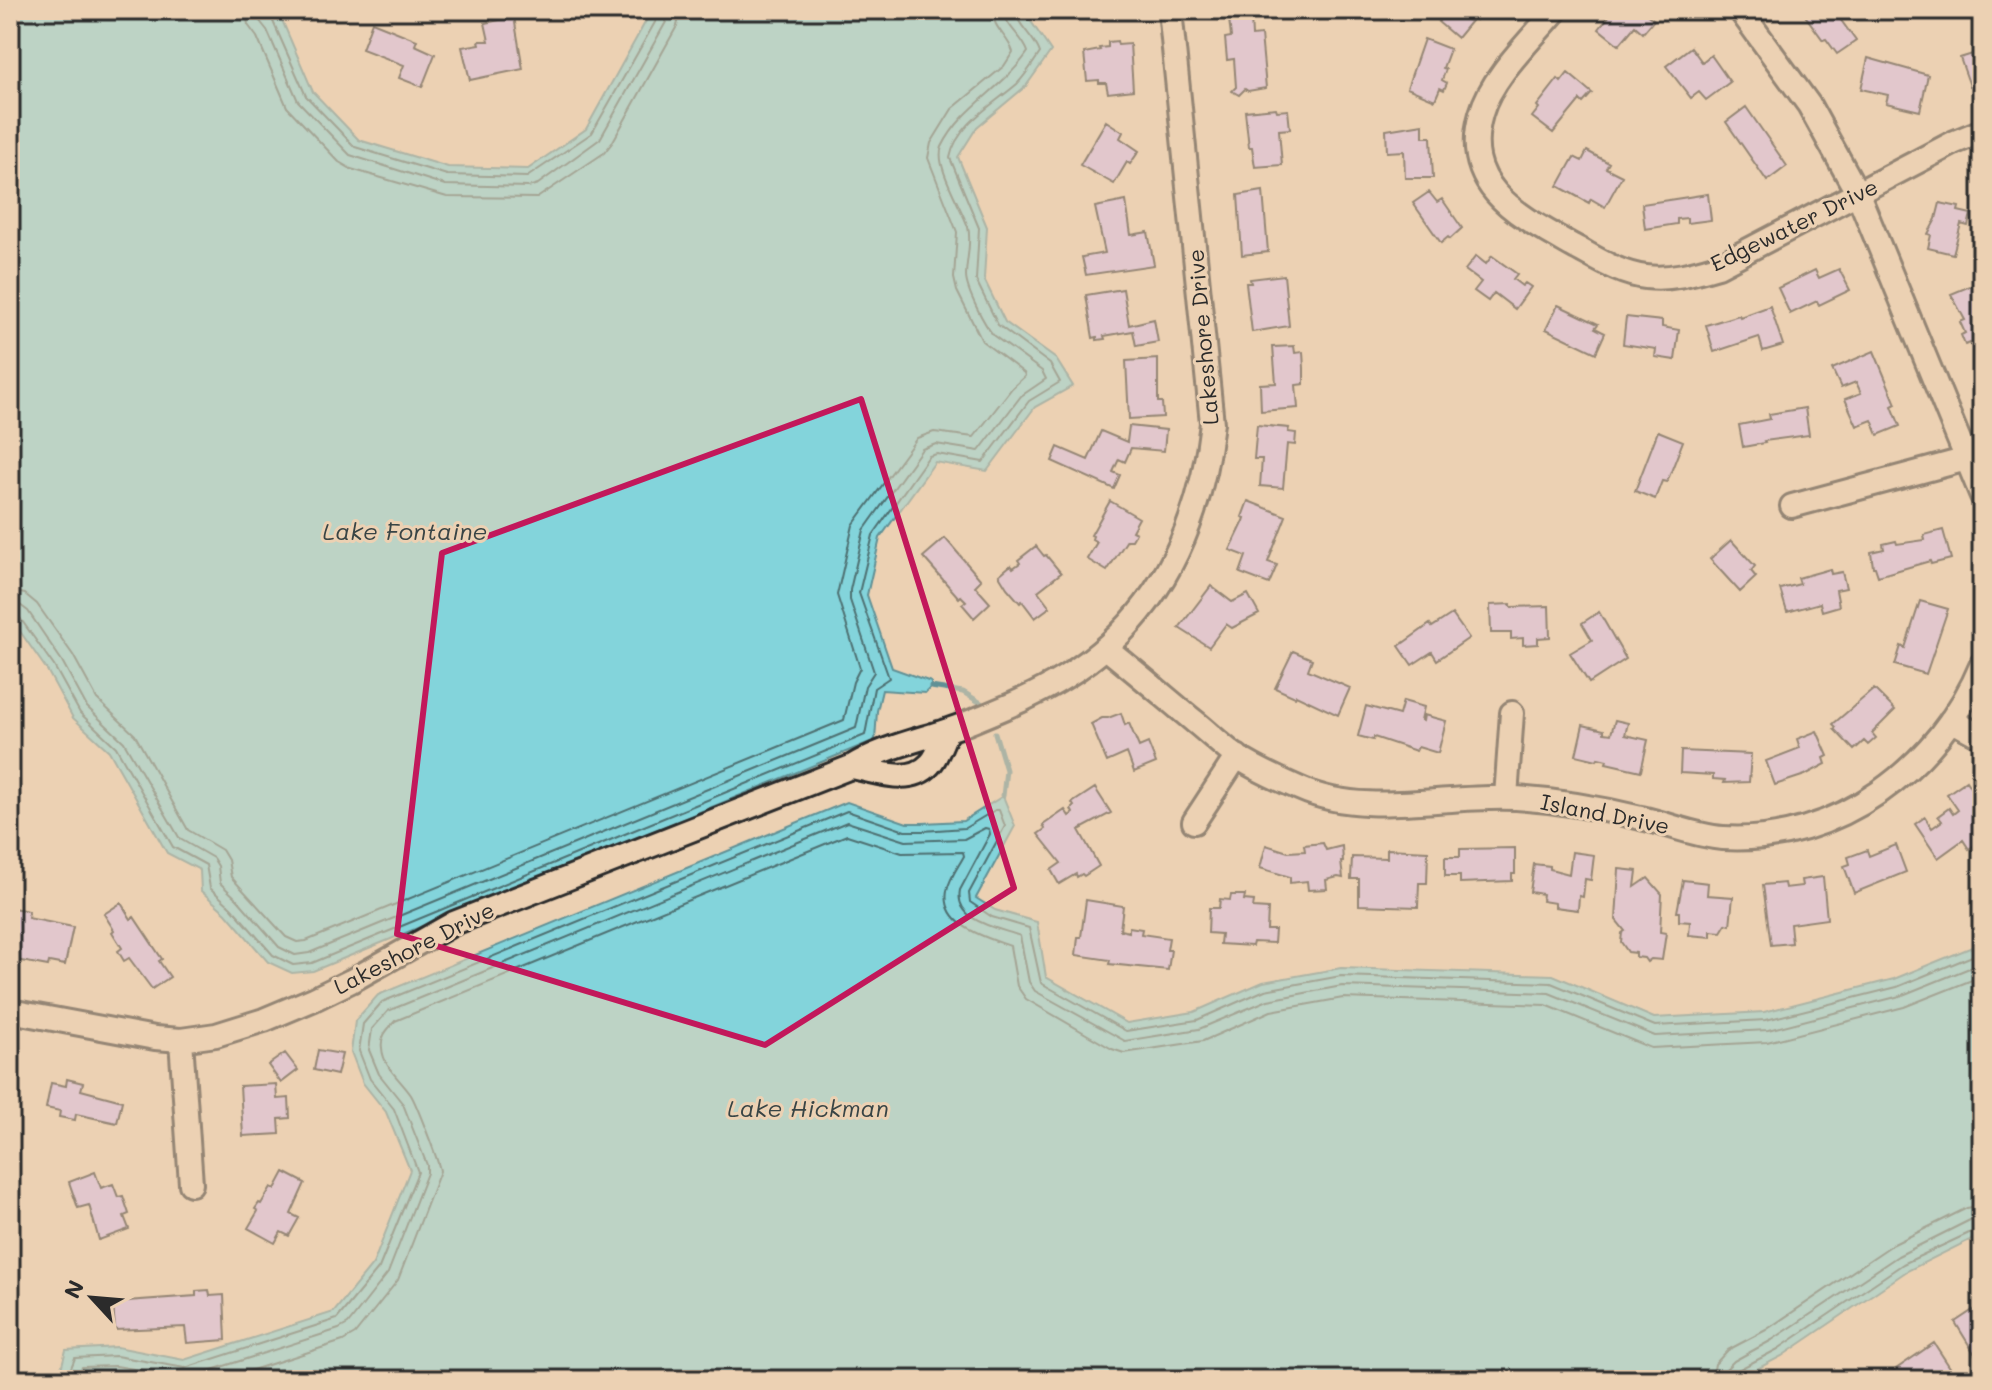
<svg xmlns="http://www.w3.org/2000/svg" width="1992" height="1390" font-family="Mali,sans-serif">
  <rect width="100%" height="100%" fill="#ecd1b3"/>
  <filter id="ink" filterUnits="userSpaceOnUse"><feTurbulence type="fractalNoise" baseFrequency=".0125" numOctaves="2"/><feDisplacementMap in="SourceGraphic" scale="16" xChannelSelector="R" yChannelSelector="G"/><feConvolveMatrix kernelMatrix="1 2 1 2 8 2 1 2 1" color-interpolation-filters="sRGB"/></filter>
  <g filter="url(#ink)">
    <path fill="#83d4db" stroke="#609095" stroke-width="2" d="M10 10H273L282 20 313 92 359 140 448 167 528 169 586 129 652 10H1019L1032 23 1051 51 1026 86 977 127 958 157 987 227 984 279 1005 322 1056 359 1073 386 1035 407 987 471 935 462 880 538 867 595 892 668 931 682V687L925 693 882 690 877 711 875 740 313 971 292 973 268 962 226 913 201 891 200 870 167 853 109 751 73 718 47 670 10 617Z
      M1003 796 1015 826 976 898 995 910 1037 922 1046 977 1127 1023 1194 1012 1263 982 1341 968 1553 975 1654 1018 1764 1012 1894 979 1982 943V1234L1907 1271 1782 1356 1736 1380H58L66 1350 117 1347 184 1360 334 1312 373 1264 410 1170 386 1112 363 1083 351 1052 355 1021 378 995 847 802 907 823H923L963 821Z"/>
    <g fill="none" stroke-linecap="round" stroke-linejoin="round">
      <path stroke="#4e6f71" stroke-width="2" d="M246 10 248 25 257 37 287 107 339 162 351 169 447 197 537 198 604 153 612 143 677 26 681 10
        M258 10 259 20 267 30 298 101 350 155 445 185 528 187 538 184 600 139 666 22 669 10
        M268 10 306 96 355 147 447 175 527 177 592 133 658 17 659 10
        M10 591 25 594 37 604 73 655 97 699 135 735 188 830 222 850 228 860 231 877 286 937 297 942 306 941 844 720 853 682 860 668 837 595 853 525 917 438 934 432 974 437 1012 388 1025 376 1024 373 982 341 957 291 954 278 957 232 928 158 931 143 952 109 1004 66 1013 52C1008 36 993 29 992 10
        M10 604 20 605 28 611 62 661 87 707 124 742 180 839 213 858 218 866 220 883 238 900 279 947 295 955 309 953 856 728 865 686 874 672 850 600V590L864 530 922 449 936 444 979 451 1021 396 1046 379 1042 371 994 336C985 326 966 290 966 276 966 261 972 242 968 227 962 208 934 165 942 147 962 106 1003 89 1028 52 1023 36 1005 27 1004 10
        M10 614 20 618 54 666 80 713 116 747 173 847 206 865 210 888 231 907 273 955 293 965 312 963 865 735 874 688 889 678 859 593 873 535 929 456 937 454 983 462 1029 401 1060 382 1050 364 998 325 976 280 979 228 950 158C956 125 994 104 1017 84 1026 75 1033 63 1040 53 1035 37 1017 25 1014 10
        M66 1380 75 1358 116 1356 185 1368 337 1319 379 1268 418 1172 394 1109 370 1079 359 1051 363 1024 382 1002 847 811 905 831H923L965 828 995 810H999L1005 826 969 893 970 902 992 917 1029 928 1041 983 1126 1031 1197 1020 1265 990 1341 976 1551 983 1655 1026 1766 1020 1897 987 1982 952
        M76 1380 82 1367 116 1366 187 1378 339 1329 348 1324 388 1273 427 1173V1165L403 1104 379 1074 369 1050 372 1029 388 1011 847 822 906 841 964 839 985 828 989 829 990 834 960 890C954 922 999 928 1020 936L1029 982 1035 991 1125 1041 1199 1029 1268 1000 1342 986 1549 993 1655 1036 1768 1030 1900 996 1982 963
        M221 1380 343 1341 355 1334 398 1280 440 1171C439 1162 416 1103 411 1095 401 1080 383 1067 382 1048 380 1036 388 1029 395 1021L847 835 902 853 963 852 964 856C958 867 949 879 947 891 941 926 986 937 1010 946L1017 986 1026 999 1112 1049 1124 1053 1203 1041 1271 1011 1343 998 1546 1005 1651 1048 1767 1042 1904 1007 1982 976
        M1712 1380 1715 1364 1728 1350 1766 1330 1892 1245 1967 1208 1982 1205
        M1724 1380 1726 1369 1734 1361 1772 1340 1898 1256 1972 1219 1982 1217
        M1734 1380 1738 1370 1778 1349 1903 1264 1982 1227"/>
      <path stroke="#609095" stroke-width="5" d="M931 687 963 692 981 703
        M995 733 1006 770 1003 796"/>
    </g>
    <path fill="#d5bbea" stroke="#2b2b2b" stroke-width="2" d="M1448 10H1484L1476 20 1472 16 1468 20 1471 21 1457 38 1438 22Z
      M1614 10H1648L1645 13 1654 20 1643 33 1635 26 1619 45 1599 29Z
      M1801 10H1838L1835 12 1856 41 1837 54 1826 39 1823 40Z
      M514 17 523 69 470 80 462 47 480 44 479 41H489L485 23Z
      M1251 17 1252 36 1261 35 1266 88 1248 91 1245 89 1239 95 1232 91 1236 87 1234 59 1227 60 1225 38 1231 37 1229 19Z
      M372 22 417 40 415 45 435 54 422 87 399 78 404 65 362 49Z
      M1424 39 1450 49 1443 68 1446 69 1442 80 1447 83 1444 90 1440 88 1435 100 1407 88Z
      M1117 41 1118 45 1130 44 1133 90 1108 93 1106 83H1099V80L1087 81 1084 53 1100 50 1099 48 1108 47V42Z
      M1691 47 1702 62 1711 55 1730 82 1706 100 1699 92 1691 98 1666 66Z
      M1982 51V82L1970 86 1960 58Z
      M1868 58 1928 75 1920 111 1886 103 1888 95 1861 89Z
      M1568 73 1592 93 1583 103 1580 100 1553 133 1532 117 1539 108 1537 106 1558 79 1561 82Z
      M1746 107 1787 166 1767 181 1726 122Z
      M1276 108 1277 111 1288 110 1290 129 1279 130 1282 165 1255 167 1252 147H1249L1245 111Z
      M1106 121 1123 132 1120 138 1139 151 1130 164 1127 162 1114 184 1080 165Z
      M1423 124V137H1431L1433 178H1405L1404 151 1387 152 1386 130Z
      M1587 151 1609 163 1606 168 1622 176 1605 207 1591 199 1589 203 1558 186 1574 157 1582 161Z
      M1263 191 1268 252 1242 255 1238 195Z
      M1429 192 1437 202 1442 199 1462 228 1450 239 1448 237 1441 243 1413 203Z
      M1708 194 1711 220 1687 223V218L1677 219V224L1645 229 1642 204Z
      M1126 201 1131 235 1148 232 1154 265 1086 275 1082 257 1105 253 1095 207Z
      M1940 203 1959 207 1958 211 1971 214 1968 226 1961 224 1953 254 1928 248 1931 235 1928 234 1936 219Z
      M1476 256 1486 264 1492 256 1517 274 1513 279 1522 286 1525 283 1531 287 1515 309 1494 293 1488 301 1474 291 1481 282 1465 270Z
      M1839 269 1850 290 1819 305 1817 301 1790 314 1778 288 1815 270 1819 278Z
      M1284 275 1289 326 1252 332 1246 283H1251L1250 279Z
      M1975 284 1982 301V353L1975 356 1970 343 1965 345 1961 335 1965 333 1960 322 1965 320 1951 294Z
      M1123 289 1129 325 1154 319 1158 342 1136 346 1133 331 1104 336 1105 339 1097 340V337L1093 338 1086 295Z
      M1558 305 1598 324 1595 328 1605 333 1596 353 1546 329Z
      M1770 306 1783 345 1763 351 1759 337 1714 352 1706 325 1739 315 1740 317Z
      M1626 317 1662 321V327L1679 330 1675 360 1655 357 1656 349 1623 344Z
      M1294 346 1295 353 1303 352 1304 368V384L1296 385 1298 408 1261 411 1260 384 1276 383 1273 347Z
      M1874 351 1896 404 1892 406 1900 426 1878 435 1872 420 1857 426 1845 399 1861 393 1856 382 1841 388 1832 369Z
      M1158 359V402H1162L1163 417 1129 419 1126 361Z
      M1805 408 1809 435 1764 441 1765 443 1743 447 1739 425 1770 419 1769 414Z
      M1257 425 1289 428 1288 432 1296 433 1295 445 1287 444 1283 488 1260 486 1262 459H1254Z
      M1129 426 1166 430 1164 451 1131 448 1125 462 1119 459 1113 472 1120 475 1114 489 1052 461 1058 447 1088 460 1101 431 1127 442Z
      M1658 431 1683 441 1667 482 1662 481 1655 499 1635 491Z
      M1110 501 1139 518 1132 531 1136 533 1132 540H1127L1107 571 1087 559 1097 542 1092 539 1093 536 1091 535Z
      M1248 501 1286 516 1268 562 1277 565 1269 584 1240 573 1246 556 1230 550 1244 521 1245 518 1242 517Z
      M1943 530 1951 559 1931 564 1930 561 1878 576 1875 567H1873L1871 552 1884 549 1883 544 1896 541 1897 544 1925 540 1924 535Z
      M945 538 981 580 975 586 990 603 974 618 962 604 966 601 961 596 959 598 923 557Z
      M1731 540 1755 566 1751 571 1756 577 1740 592 1710 559Z
      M1036 546 1044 556 1046 555 1061 573 1038 591 1050 607 1035 618 1022 601 1020 603 1007 588 999 575 1011 565 1013 568 1020 563 1018 560Z
      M1830 569 1831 574 1842 572 1846 588 1836 590 1839 606 1822 611 1820 603 1787 612 1780 589 1800 584 1798 578Z
      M1211 586 1232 602 1248 594 1259 614 1232 628 1226 624 1209 647 1179 628Z
      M1920 601 1948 609 1926 674 1895 665 1901 646 1905 648Z
      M1511 604V607L1549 606 1550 637 1538 638V644L1523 645V638L1511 639V633H1491L1490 605Z
      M1599 612 1626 659 1589 683 1570 653 1592 640 1582 623Z
      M1452 614 1469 638 1437 660 1432 652 1412 665 1399 646 1430 624 1432 627Z
      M1293 651 1312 659 1308 670 1350 688 1338 715 1296 695 1295 697 1275 688Z
      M1874 689 1895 710 1872 733 1876 738 1868 745 1864 741 1854 750 1834 729 1836 727 1833 724Z
      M1403 701 1424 707 1421 720 1423 721 1424 715 1446 721 1438 753 1418 747 1416 751 1374 737 1373 740 1358 736 1366 706 1399 715Z
      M1121 713 1125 725 1129 723 1139 747 1148 743 1156 763 1134 772 1127 753 1107 762 1091 724 1102 718H1108Z
      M1615 720 1628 723 1625 735 1648 740 1641 771 1606 763 1607 760 1598 758 1597 760 1576 755 1583 725 1604 730V733L1611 734Z
      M1817 731 1828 756 1824 758 1826 764 1805 775 1775 785 1766 761 1800 748 1797 739Z
      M1681 751 1751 754 1749 782 1724 783 1725 780 1713 779V775L1680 773Z
      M1966 781 1982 805V840L1969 849 1963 840 1938 858 1915 824 1925 817 1932 828 1942 821 1938 816 1949 808 1953 814 1958 810 1947 794Z
      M1095 788 1111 813 1079 830 1099 866 1084 876 1082 874 1077 877 1076 874 1059 884 1051 870 1061 863 1038 834 1045 829 1043 825 1065 810 1069 816 1073 813 1071 809 1074 806 1072 803Z
      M1323 843 1326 850 1342 846 1343 862H1341L1343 878 1338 877 1326 880 1327 889 1308 890 1307 881 1290 883V877L1260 868 1266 845 1288 852 1305 851 1304 845Z
      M1896 845 1906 872 1854 893 1844 866 1850 864 1848 857 1867 850 1869 856Z
      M1515 848V874H1512V881L1460 883V876H1445V857H1460V849Z
      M1387 849 1428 851 1427 883H1419L1418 907 1359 905V879H1351L1352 857 1387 858Z
      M1572 852 1594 855 1591 880 1585 879 1583 897 1579 896 1578 910 1555 907V903L1542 901 1543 894 1530 892 1534 864 1550 866V869L1569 874Z
      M1619 869 1637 871 1635 887 1648 878 1662 894 1660 932 1666 933 1662 960 1651 959 1647 962 1644 958 1636 957V953L1628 952 1621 942 1622 933 1625 931 1616 920Z
      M1823 877 1827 919 1790 924 1792 943 1771 945 1763 885 1784 883 1785 888 1802 886 1801 880Z
      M1683 880 1708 883 1707 895 1733 897 1730 925 1726 924 1721 932 1711 931V937L1689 935 1690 922 1679 921V912H1677Z
      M1231 895H1245L1244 900 1254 901 1253 908 1268 909 1267 930H1275L1274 943 1253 942 1252 946 1220 944 1221 934 1208 933 1209 908H1219L1220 899 1230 900Z
      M1086 900 1123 906 1120 930 1129 932V927L1142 929 1141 934 1169 938 1167 950H1171L1168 970 1109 964 1110 960 1076 955 1078 937H1081Z
      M121 903 131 919 134 917 162 959 159 961 170 977 152 989 129 958 124 961 118 951 122 948 112 932 114 930 104 914Z
      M13 908 29 911 28 918 73 927 65 965 49 962 48 966 16 960 17 955 10 954V925Z
      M318 1050 342 1054 337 1075 314 1070Z
      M285 1053 298 1070 281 1083 268 1065Z
      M67 1079 83 1083 81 1090 122 1101 117 1123 76 1114 75 1120 59 1117 60 1111 46 1108 51 1083 66 1086Z
      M276 1084 277 1099 289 1098 290 1118 279 1119 280 1134 243 1136 240 1086Z
      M95 1172 101 1188 113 1184 118 1197 123 1196 129 1214 124 1216 129 1229 99 1240 89 1205 78 1208 69 1182Z
      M284 1172 305 1183 291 1214 299 1218 289 1236 281 1232 275 1243 248 1228 258 1211 255 1209 259 1203 261 1204 271 1187 275 1189Z
      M209 1290 210 1296 224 1295 226 1340 187 1343 185 1327 115 1330 113 1302 196 1296V1291Z
      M1973 1310 1979 1319 1982 1317V1366L1955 1322Z
      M1934 1343 1953 1372 1957 1369 1964 1380H1880Z"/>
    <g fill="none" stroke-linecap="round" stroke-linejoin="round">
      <g stroke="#2b2b2b" stroke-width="28">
        <path id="minor" d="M1556 10C1532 39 1491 77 1481 114 1460 188 1520 216 1573 246 1596 258 1619 274 1646 277 1671 280 1694 273 1718 266L1955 142 1982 131
          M1740 10 1809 105 1858 194 1982 496
          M1792 506 1967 459
          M1106 648C1136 672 1165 697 1194 721 1208 732 1222 746 1236 756 1255 769 1280 780 1301 789 1366 818 1448 794 1516 798 1559 801 1600 808 1641 818 1669 824 1695 836 1723 838 1836 845 1940 767 1982 664
          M1951 720 1982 737
          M851 767C876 771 910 786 930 764 938 756 942 741 947 731
          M1506 797 1512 713
          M1194 822 1237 756
          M10 1011 155 1038 181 1040 216 1035 264 1020 314 999 351 981 454 923 851 767C886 745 927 739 965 724 999 710 1033 697 1065 677 1158 620 1200 529 1212 423L1170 10
          M181 1040 191 1184"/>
      </g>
      <use href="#minor" stroke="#ecd1b3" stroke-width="22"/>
    </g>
  </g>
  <path d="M0 0H1992V1390H0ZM861 399 1014 888 765 1045 397 934 442 553Z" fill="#ecd1b3" fill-opacity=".55" fill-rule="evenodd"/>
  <path fill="none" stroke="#c2185b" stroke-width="6" stroke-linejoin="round" d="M861 399 1014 888 765 1045 397 934 442 553Z"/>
  <g text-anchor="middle" stroke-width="6" stroke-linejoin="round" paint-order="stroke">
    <g font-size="22" fill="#2b2b2b" stroke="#ecd1b3">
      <text transform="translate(1794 225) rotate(-26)" y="8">Edgewater Drive</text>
      <text transform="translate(1203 337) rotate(-95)" y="8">Lakeshore Drive</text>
      <text transform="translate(1605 814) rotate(11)" y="8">Island Drive</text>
      <text transform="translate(414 948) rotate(-27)" y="8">Lakeshore Drive</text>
    </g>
    <g font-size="24" font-style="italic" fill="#384445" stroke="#ecd1b3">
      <text x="405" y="540">Lake Fontaine</text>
      <text x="808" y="1117">Lake Hickman</text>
    </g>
  </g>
  <rect width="1992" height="1390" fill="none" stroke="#ecd1b3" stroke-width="40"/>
  <rect x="20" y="20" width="1952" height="1350" fill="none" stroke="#2b2b2b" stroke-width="3" filter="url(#ink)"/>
  <g transform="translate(92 1298) rotate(296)" stroke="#ecd1b3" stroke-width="6" paint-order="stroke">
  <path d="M0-6L14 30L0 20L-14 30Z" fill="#2b2b2b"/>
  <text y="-12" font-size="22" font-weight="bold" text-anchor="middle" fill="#2b2b2b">N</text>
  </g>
</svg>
